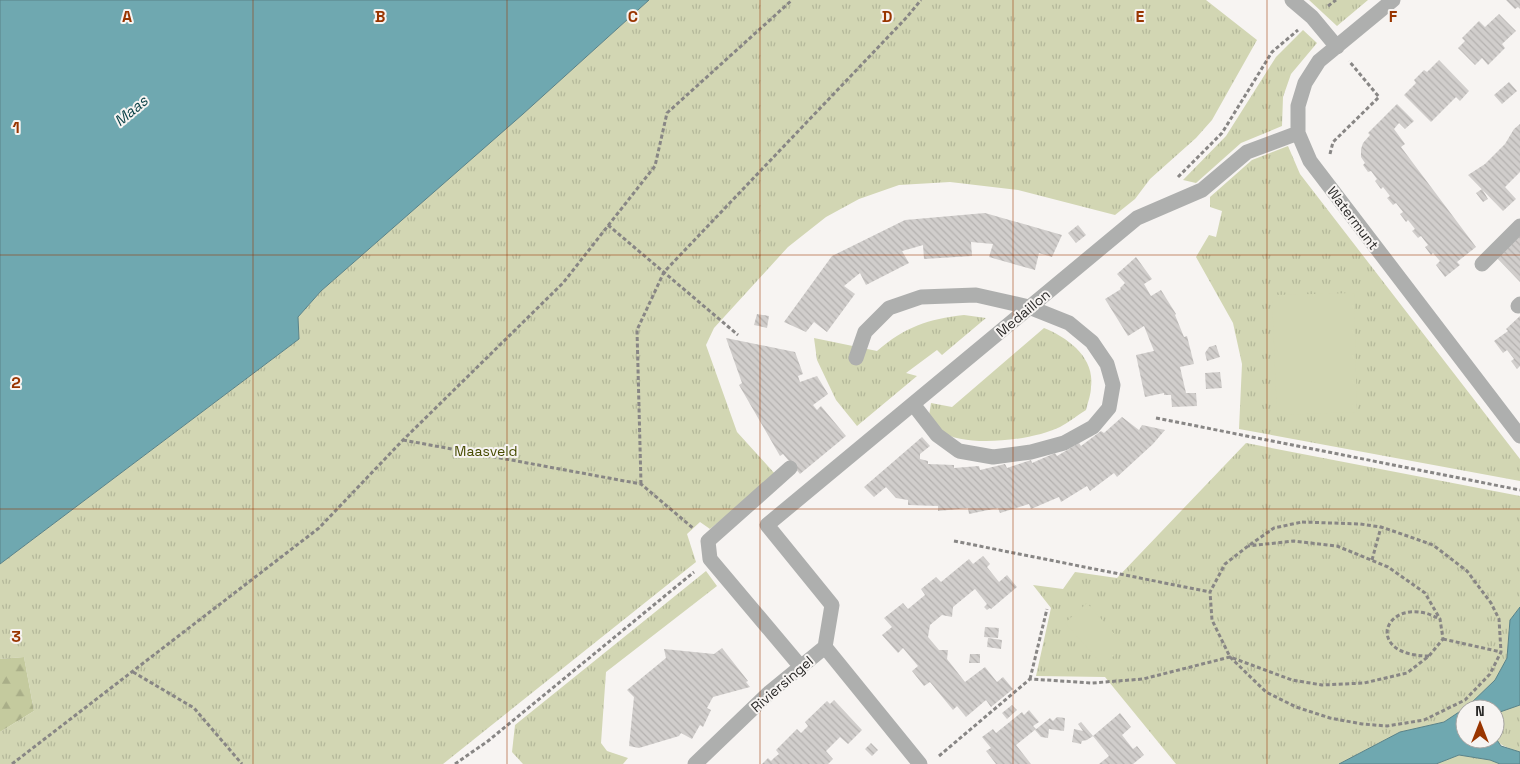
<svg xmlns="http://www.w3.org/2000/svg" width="1520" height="764" font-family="'Space Grotesk',sans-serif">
  <defs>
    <pattern id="grass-tufts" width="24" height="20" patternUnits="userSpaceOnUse" patternTransform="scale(1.25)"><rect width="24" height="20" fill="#d2d6b3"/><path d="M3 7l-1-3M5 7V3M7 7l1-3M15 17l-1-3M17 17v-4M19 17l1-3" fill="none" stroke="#b4b89a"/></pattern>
    <pattern id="forest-firs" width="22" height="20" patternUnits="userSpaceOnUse" patternTransform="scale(1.25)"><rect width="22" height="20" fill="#c4ca9e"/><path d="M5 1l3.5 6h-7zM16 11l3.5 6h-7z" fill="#a9ae88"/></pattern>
    <pattern id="building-back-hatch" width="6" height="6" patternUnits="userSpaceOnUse" patternTransform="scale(1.25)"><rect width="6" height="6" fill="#d1cecc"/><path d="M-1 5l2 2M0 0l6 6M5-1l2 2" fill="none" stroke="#b4b1af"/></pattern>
  </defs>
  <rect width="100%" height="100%" fill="#f7f4f2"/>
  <path fill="url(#grass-tufts)" d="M649 0H1206L1257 40 1212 120 1196 138 1150 179 1135 199 1115 215 1018 190 950 182 899 185 859 199 826 217 788 247 714 328 706 345 737 432 776 475 710 529 700 522 687 534 696 562 443 764H0V732L34 711 24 657 0 659V564L299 339 298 317 321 291 523 114Z
    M1309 0H1368L1337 26Z
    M1303 30 1317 43 1291 74 1283 97 1282 126 1241 143 1196 183 1183 180 1226 136 1276 57Z
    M1288 146 1300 174 1520 459V481L1239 429 1242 364 1233 323 1196 257 1209 235 1216 237 1222 211 1210 207V197L1252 160Z
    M964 315 986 318 942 355 937 350 906 373 917 376 857 426 836 400 817 360 814 338 877 351C905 327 928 319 964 315Z
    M1044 328C1068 338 1095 357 1091 387 1091 394 1088 402 1086 410 1078 415 1069 422 1060 427 1034 440 965 449 941 431 936 427 933 421 929 416L931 403 952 407Z
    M1246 443 1520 496V607L1510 620 1507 658 1495 680 1468 706 1444 722 1400 732 1339 764H1176L1105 677 1036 676 1051 608 1033 585 1063 589 1075 572 1117 578Z
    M706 571 717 586 606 672 601 743 607 751 628 758 623 764H523L512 752 515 725Z
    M1520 705V752C1494 743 1495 743 1495 716L1496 713Z
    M1459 755 1490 760 1500 764H1436Z"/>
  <path fill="url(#forest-firs)" d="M24 657 34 711 0 732V659Z"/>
  <path fill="#d2d6b3" d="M1354 293 1357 412 1277 415 1272 295Z
    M1087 603 1125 646 1103 665 1065 623Z"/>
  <path fill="#6fa8b0" stroke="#5a8287" d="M0 0H649L523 114 321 291 298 317 299 339 0 564Z
    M1520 607V705L1497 713 1495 716V709H1465V739H1495V737L1501 746 1520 752V764H1500L1490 760 1459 755 1436 764H1339L1400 732 1444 722 1468 706 1495 680 1507 658 1510 620Z"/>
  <path fill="url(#building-back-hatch)" d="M1506 0H1520V9L1518 7 1515 9Z
    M1499 14 1516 31 1502 44 1505 48 1488 65 1482 58 1475 65 1458 48 1465 41 1462 38 1479 21 1485 27Z
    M1439 60 1469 91 1460 101 1456 97 1431 122 1404 95 1416 83 1414 80 1424 70 1427 72Z
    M1509 82 1517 91 1502 104 1494 95Z
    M1397 104 1414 121 1405 129 1399 123 1394 129 1405 144 1401 147 1476 247 1457 262 1460 265 1445 277 1436 265 1440 261 1433 253 1431 255 1425 247 1428 245 1421 236 1418 238 1412 231 1415 229 1408 220 1406 222 1400 214 1403 212 1396 203 1393 205 1387 198 1390 196 1383 187 1381 189 1375 181 1377 179 1371 171 1368 172 1363 165 1365 163 1361 157V149L1363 143 1370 135 1368 133Z
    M1520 124V172L1505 187 1516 199 1503 211 1468 175 1485 164 1505 144 1514 129Z
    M1482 189 1488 199 1483 202 1476 193Z
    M985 213 1062 235 1052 257 1039 253 1035 270 989 257 993 244 971 242 972 256 924 259 923 245 913 248 902 251 909 263 866 285 860 273 844 286 855 294 827 332 814 322 806 332 784 322 832 256 905 220Z
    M1078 225 1086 235 1076 243 1068 233Z
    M1520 236V282L1497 258Z
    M1136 257 1152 279 1144 284 1151 296 1161 290 1176 314 1175 315 1184 337 1187 336 1194 364 1180 367 1186 393H1196L1197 406 1172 407 1171 395H1164V393L1145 397 1136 355 1154 351 1144 326 1128 336 1105 299 1121 289 1120 288 1125 283 1117 274Z
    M757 314 769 316 767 328 754 325Z
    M1520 316V366L1517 369 1511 361 1514 359 1507 350 1503 353 1494 341 1508 331 1506 329Z
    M726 338 795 352 803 374 798 376 800 382 817 376 828 394 813 405 817 410 821 406 846 436 800 474 783 454 780 456 739 385 742 383Z
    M1216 345 1220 357 1207 361 1205 353 1209 347Z
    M1220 372 1222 388 1206 389 1205 373Z
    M1122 417 1139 430 1142 425 1165 430 1153 444 1117 477 1114 473 1090 491 1087 486 1061 502 1059 497 1031 509 1029 504 1000 513 998 508 969 514 968 508 938 511V506L908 505V500L896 498 886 487 874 497 864 487 922 437 930 446 920 454V459L928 461V464L954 465V468L979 466 980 470 1005 464 1007 468 1031 460 1032 463 1055 453 1057 456 1079 443 1081 446 1101 431 1104 433Z
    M983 556 990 564 987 567 999 582 1007 575 1017 587 991 609 990 608 987 610 984 607 987 604 975 589 953 607 952 617 942 615 930 625 928 637 939 650H948L947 659 965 682 985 667 997 682 1003 677 1013 689 991 707 986 700 966 717 957 706 953 710 930 682 924 686 912 671 918 666 903 648 898 653 882 635 892 627 884 618 903 603 908 609 925 595 921 589 936 577 941 582 969 559 973 564Z
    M985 627 999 628 998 638 984 637Z
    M988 638 1002 640 1001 649 987 647Z
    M722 648 748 681 746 682 750 687 713 697 707 708 711 710 703 727 700 725 692 739 681 733 679 736 639 748 629 746 634 697 627 690 666 658 664 649 714 654Z
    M970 654H980V663H969Z
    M834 700 862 730 848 744 840 737 826 751 833 759 828 764H762L768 758 771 761 775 757 779 754 776 750 797 729 801 733 808 726 805 722 827 701 830 704Z
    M1012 705 1017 710 1007 719 1002 713Z
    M1029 710 1039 722 1033 726 1036 729 1016 745 1031 764H996L986 751 991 748 982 737 993 729 996 733 1022 712 1024 715Z
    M1120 713 1131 727 1122 735 1133 749 1137 746 1144 755 1133 764H1099L1109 756 1093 736Z
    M1057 717 1065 718 1064 731 1049 729 1048 738 1041 737 1035 730 1050 718 1053 721Z
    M1081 722 1093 736 1087 740 1082 741 1081 744 1072 742 1074 729 1083 731 1078 724Z
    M871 743 878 750 872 756 865 749Z"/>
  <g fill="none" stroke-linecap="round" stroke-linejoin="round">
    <path stroke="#888685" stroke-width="3" stroke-dasharray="4 2.5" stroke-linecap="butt" d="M1328 6 1336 0
      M1330 154 1333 142 1379 97 1349 61
      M1178 177 1222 133 1272 52 1298 30
      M608 225 738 335
      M1156 418 1520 490
      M403 440 641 484 694 529
      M641 484 637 330 664 272 907 17 921 0
      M1302 522 1360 524 1381 527 1396 532 1433 545 1467 571 1491 603 1499 619 1501 652 1490 674 1465 700 1424 720 1387 726 1362 724 1330 718 1296 707 1266 692 1230 657 1212 620 1210 592 1225 564 1248 546 1274 528Z
      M954 541 1210 592
      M1372 560 1381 527
      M1443 639 1501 652
      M1429 656C1367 656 1381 603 1425 613 1430 614 1435 617 1440 619
      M133 672 194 708 242 764
      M1030 679 1047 609
      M939 756 1030 679 1092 683 1143 679 1230 657 1292 680 1322 685 1364 683 1407 673 1429 656 1443 639 1440 619 1425 593 1388 567 1337 546 1294 541 1248 546
      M12 764 319 528 403 440 563 283 655 166 667 113 792 0
      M455 764 488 741 694 572"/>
    <path stroke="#aeafae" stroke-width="15" d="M1292 0 1312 17 1337 47
      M1393 0 1319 61 1305 83 1298 106V133L1310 161 1520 436
      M1482 264 1520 226
      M1518 306 1520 304
      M856 358 865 332 889 308 921 297 976 295 1029 307 1069 323 1092 342 1107 364 1113 385 1109 408 1093 427 1064 443 1031 452 993 457 959 451 937 435 913 404
      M790 468 708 541 710 559 801 667
      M825 647 832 605 767 525 1137 218 1202 190 1247 152 1298 133
      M825 647 920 764
      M695 764 770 692 825 647"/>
  </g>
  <path fill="none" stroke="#993500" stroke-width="1" stroke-opacity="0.55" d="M253 0V764M507 0V764M760 0V764M1013 0V764M1267 0V764M0 255H1520M0 509H1520"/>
  <g text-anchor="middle" stroke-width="4" stroke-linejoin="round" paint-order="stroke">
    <g font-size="14" fill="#2a2928" stroke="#f7f4f2">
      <text transform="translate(1353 218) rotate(53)" y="5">Watermunt</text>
      <text transform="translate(1023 313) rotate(-40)" y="5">Medaillon</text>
      <text transform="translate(782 684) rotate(-41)" y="5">Riviersingel</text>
    </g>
    <g font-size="14" fill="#474b00" stroke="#f7f4f2">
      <text x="486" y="456">Maasveld</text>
    </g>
    <g font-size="15" font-style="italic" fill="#073f45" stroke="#f7f4f2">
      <text transform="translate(131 111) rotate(-40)" y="5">Maas</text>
    </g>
  </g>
  <g font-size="16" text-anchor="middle" font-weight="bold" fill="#993500" stroke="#f7f4f2" stroke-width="4" stroke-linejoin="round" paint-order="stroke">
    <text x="127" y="22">A</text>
    <text x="380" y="22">B</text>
    <text x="633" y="22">C</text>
    <text x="887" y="22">D</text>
    <text x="1140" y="22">E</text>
    <text x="1393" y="22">F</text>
    <text x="16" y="133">1</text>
    <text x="16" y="388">2</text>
    <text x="16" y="642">3</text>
  </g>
  <g transform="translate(1480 724)"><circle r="24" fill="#f7f4f2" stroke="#a5a3a1"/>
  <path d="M0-4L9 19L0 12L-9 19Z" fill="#993500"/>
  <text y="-8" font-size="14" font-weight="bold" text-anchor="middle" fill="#2a2928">N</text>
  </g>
</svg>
